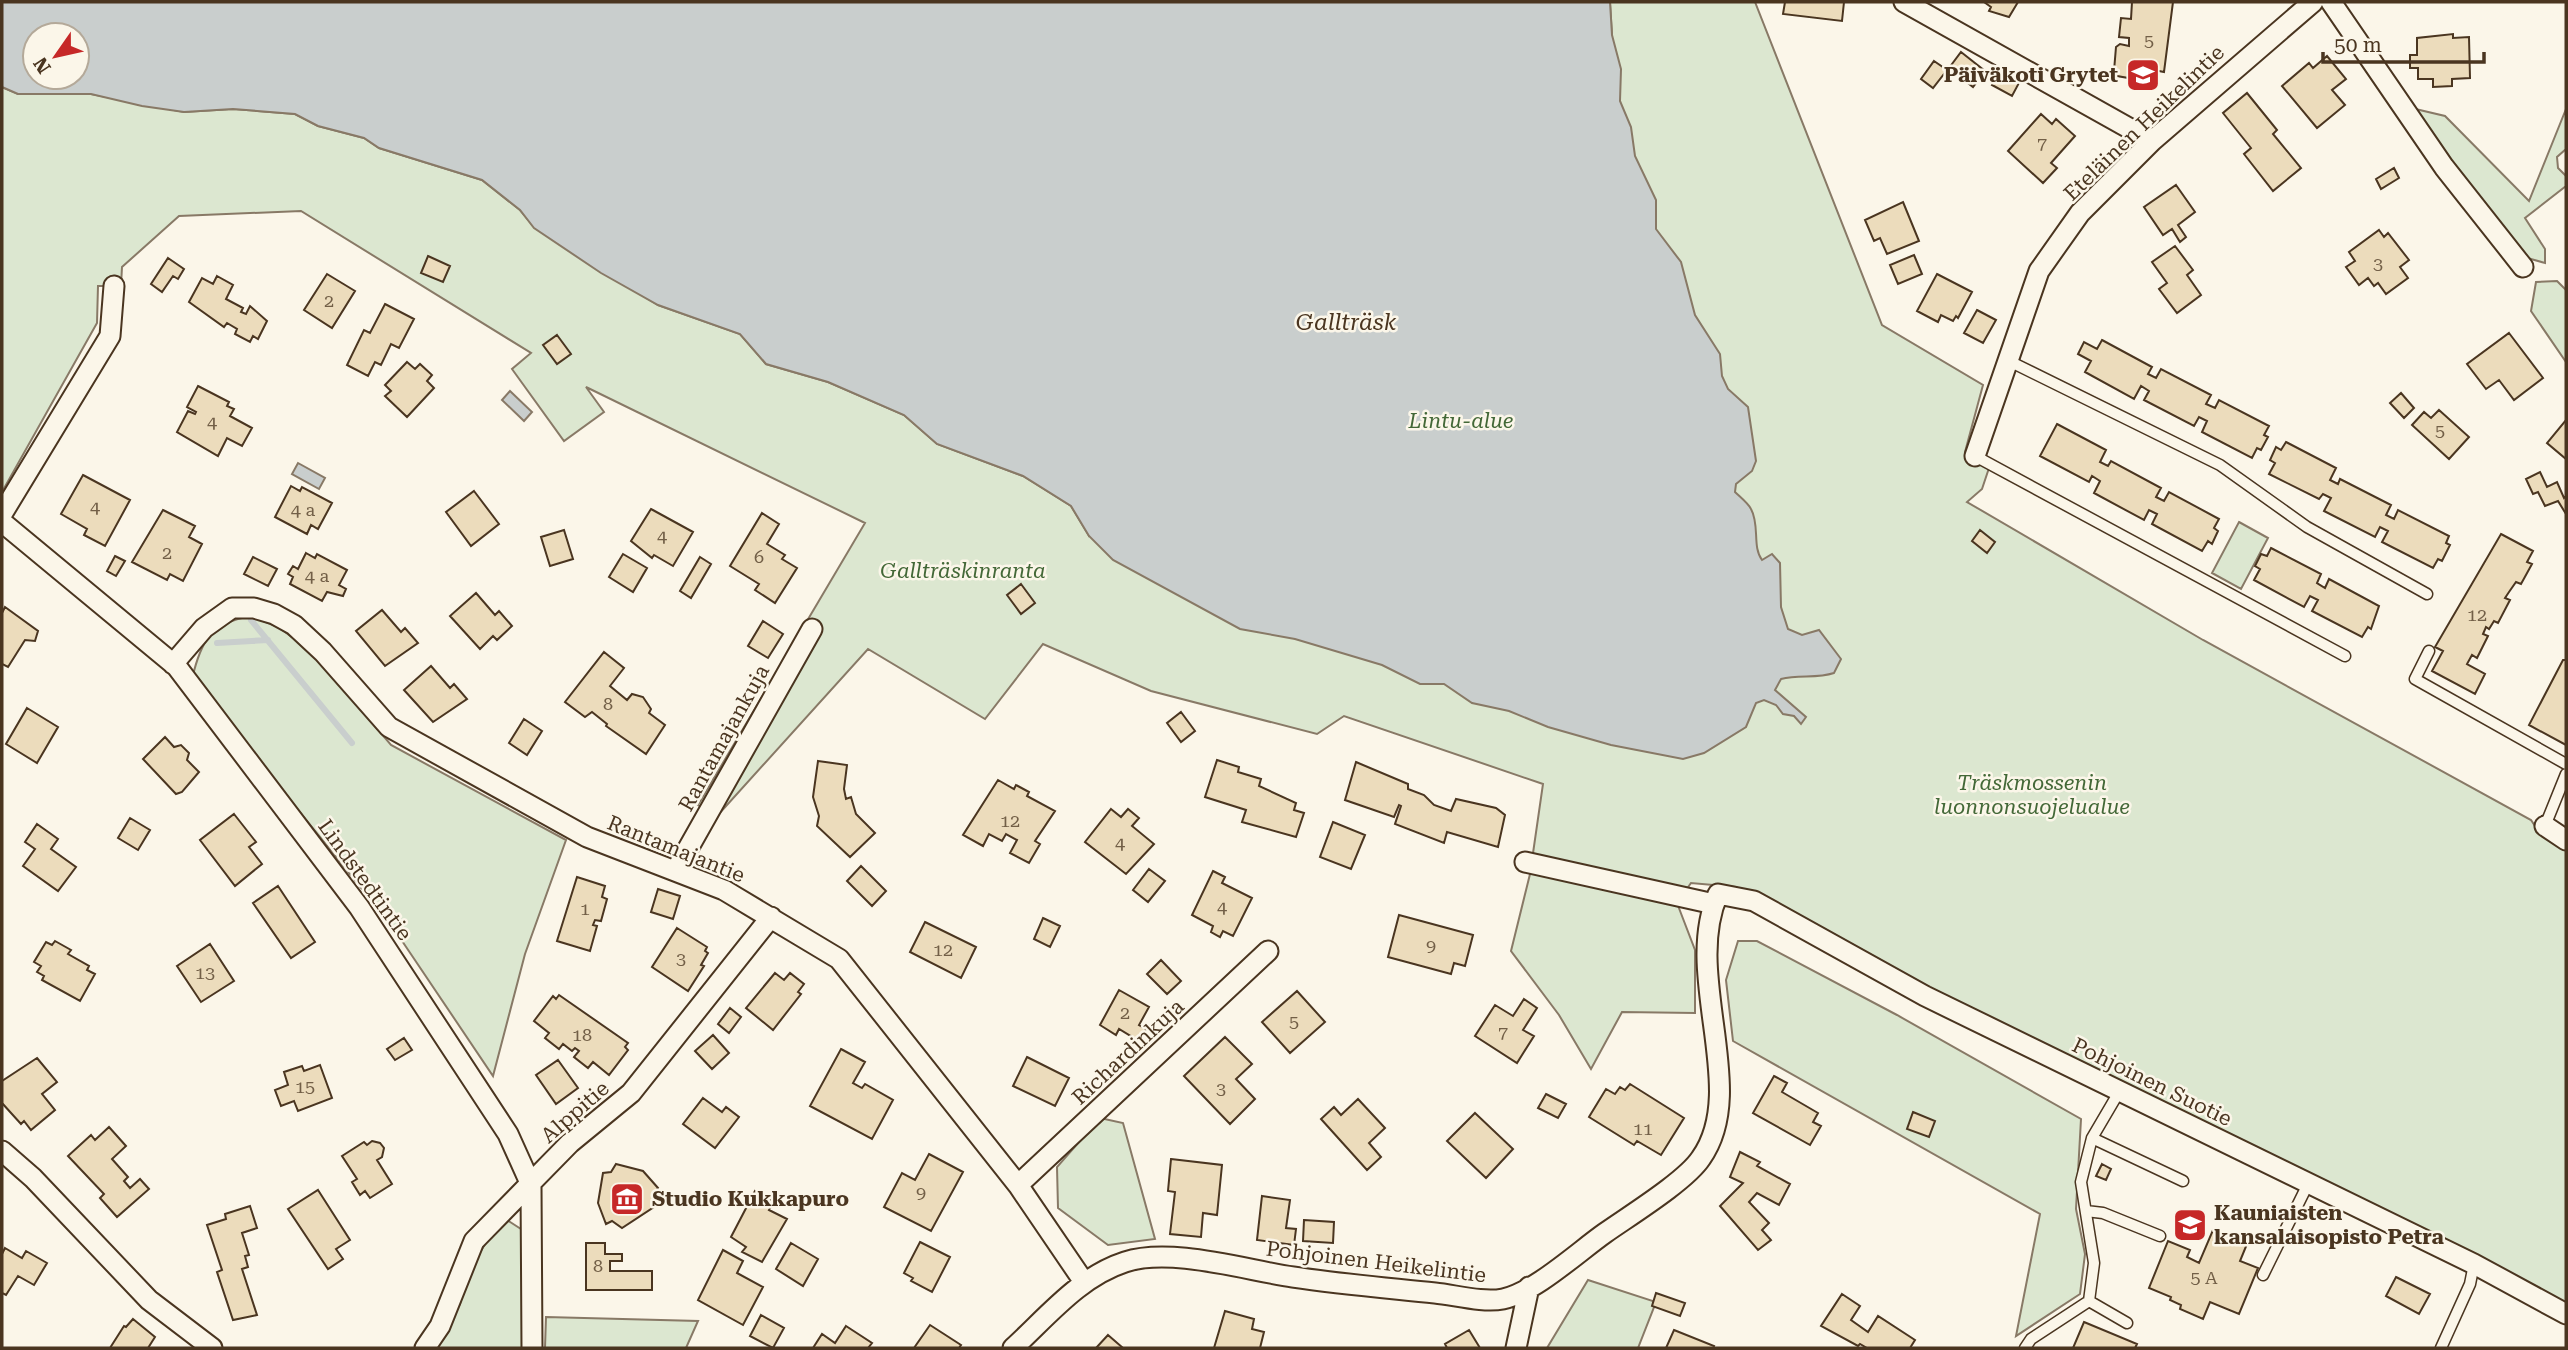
<svg xmlns="http://www.w3.org/2000/svg" width="2568" height="1350" font-family="'Roboto Serif',serif">
  <rect width="100%" height="100%" fill="#fbf6e9"/>
  <path fill="#dce7d0" stroke="#887966" stroke-width="2" d="M1610 2H1755L1882 325 1983 385 1965 452 1990 465 1982 489 1967 502 2203 640 2531 820 2541 835 2566 851V1305L1871 961 1736 887 1691 883 1677 903 1695 950V1013L1622 1012 1591 1069 1559 1015 1511 951 1530 874 1543 784 1344 716 1317 734 1151 691 1043 644 985 719 868 649 718 815 698 805 865 523 586 387 604 412 564 441 512 369 531 353 301 211 179 216 122 267 121 286H98L97 323 2 492V87L18 94H91L184 112 233 109 295 114 318 126 364 138 379 148 482 180 520 210 535 228 658 305 740 334 766 364 828 382 904 415 937 444 1023 476 1071 506 1089 536 1612 35Z
    M2407 107 2445 116 2529 201 2566 109V149L2557 157 2558 168 2566 176V186L2525 218 2545 249V263L2520 256Z
    M2557 281 2566 290V362L2531 311 2536 282Z
    M2239 522 2268 538 2241 589 2212 573Z
    M251 616 278 627 311 651 391 745 566 840 525 954 493 1076 392 926 192 679C201 640 211 623 251 616Z
    M1738 941H1757L1897 1015 2081 1119 2076 1209 2085 1254 2080 1294 2016 1336 2040 1214 1733 1041 1726 980Z
    M1100 1118 1123 1123 1155 1239 1108 1245 1058 1208 1057 1167Z
    M507 1220 524 1231V1348H433L460 1304 467 1273 489 1238Z
    M1588 1280 1656 1302 1638 1348H1547Z
    M546 1317 698 1321 686 1348H545Z"/>
  <path fill="#c9cecd" stroke="#887966" stroke-width="2" fill-rule="evenodd" d="M2 2H1610L1612 35 1621 69 1620 101 1631 127 1635 156 1656 200V229L1681 262 1695 315 1720 354 1722 376 1728 389 1748 407 1756 461 1752 471 1736 484 1735 492C1740 497 1748 503 1751 509 1760 525 1752 547 1762 560L1772 554 1780 563 1781 607 1788 629 1802 635 1819 630 1841 659 1834 673C1816 679 1799 674 1781 679L1775 690 1806 717 1801 724 1794 716 1783 714 1776 705 1764 700 1756 703 1746 727 1704 753 1683 759 1611 745 1548 727 1509 711 1472 703 1444 684H1420L1382 665 1295 639 1240 629 1113 560 1089 536 1071 506 1023 476 937 444 904 415 828 382 766 364 740 334 658 305 601 273 534 228 520 210 482 180 379 148 364 138 318 126 295 114 233 109 184 112 142 106 91 94H18L2 87ZM35 35H77V77H35Z
    M510 391 532 412 524 421 502 400Z
    M298 463 325 478 319 489 292 474Z"/>
  <g fill="none" stroke-linecap="round" stroke-linejoin="round">
    <path stroke="#c9cecd" stroke-width="6" d="M251 620 352 743
      M217 643 268 640"/>
  </g>
  <path fill="#ecdcbc" stroke="#4a3520" stroke-width="2" d="M1785 2H1844L1842 21 1783 14Z
    M1984 2H2018L2009 17 1989 11 1991 7Z
    M2132 2H2173L2164 72 2149 69 2148 76 2140 75V80L2117 76 2114 71 2116 47 2120 44 2129 46V38L2119 37 2121 18 2131 19Z
    M2453 34V38L2469 37 2470 78 2452 79V86L2433 87V79H2418V68H2410V55H2417V38Z
    M1961 52 1985 71 1973 87 1949 68Z
    M2327 56 2346 79 2332 90 2345 105 2317 128 2282 86 2309 63 2313 68Z
    M1934 61 1947 70 1933 88 1921 79Z
    M2000 70 2020 81 2012 96 1992 85Z
    M2247 93 2277 130 2273 134 2301 168 2273 191 2244 154 2251 148 2223 113Z
    M2041 114 2052 124 2056 119 2075 136 2051 163 2057 168 2043 183 2008 151Z
    M2394 168 2399 178 2381 189 2376 179Z
    M2176 185 2195 212 2178 225 2186 237 2180 242 2172 229 2163 235 2144 207Z
    M1903 202 1919 241 1887 254 1880 238 1874 241 1865 220Z
    M2379 230 2384 237 2388 233 2409 260 2400 267 2408 278 2386 294 2378 283 2374 286 2368 278 2359 285 2346 267 2355 261 2349 252Z
    M2175 246 2193 270 2187 275 2201 295 2177 313 2159 289 2167 283 2152 262Z
    M1914 255 1922 274 1898 284 1890 265Z
    M428 256 450 266 443 282 421 273Z
    M168 258 184 269 178 279 173 276 162 292 151 284Z
    M327 274 355 291 332 328 304 310Z
    M1937 274 1972 292 1958 318 1956 316 1953 321 1941 315 1938 322 1917 311Z
    M217 276 233 285 226 299 243 308 241 312 246 314 250 306 267 321 258 339 253 336 250 342 235 334 237 329 227 323 224 327 189 302 202 278 213 284Z
    M385 304 414 319 399 348 391 344 381 365 375 362 368 376 347 365 364 330 370 333Z
    M1977 310 1996 320 1983 343 1964 333Z
    M2509 333 2543 378 2514 400 2499 380 2486 389 2467 364Z
    M557 335 571 354 557 364 543 345Z
    M2102 340 2152 367 2148 374 2156 378 2161 369 2211 395 2206 404 2215 408 2219 400 2269 426 2264 435 2268 437 2261 450 2257 448 2252 458 2202 432 2207 421 2199 417 2194 426 2144 400 2149 391 2141 386 2134 399 2085 372 2091 361 2078 354 2084 342 2097 349Z
    M407 362 415 369 420 364 432 375 427 381 434 388 407 417 385 396 391 391 385 385Z
    M198 386 229 402 227 406 234 409 230 416 252 428 242 446 227 438 218 456 177 432 188 411 195 414 196 412 187 407Z
    M2401 393 2414 408 2404 418 2390 403Z
    M2439 410 2469 437 2449 459 2412 425 2424 412 2431 418Z
    M2566 420V459L2547 443Z
    M2057 424 2106 450 2100 462 2108 466 2111 461 2161 488 2156 497 2164 501 2169 492 2219 519 2214 528 2218 531 2212 544 2208 541 2202 551 2152 524 2157 514 2149 510 2144 520 2094 493 2100 481 2092 476 2089 482 2040 456Z
    M2286 442 2336 468 2330 480 2338 484 2340 479 2391 505 2386 515 2394 519 2398 510 2449 536 2446 543 2450 545 2442 561 2438 559 2433 568 2382 542 2388 531 2380 527 2375 537 2324 511 2331 498 2323 494 2319 499 2269 474 2275 463 2270 460 2276 447 2281 450Z
    M2540 472 2547 487 2557 482 2564 498 2566 496V514L2558 501 2545 506 2538 492 2533 494 2526 479Z
    M83 475 130 500 105 546 84 535 87 529 61 514Z
    M291 486 300 491 302 487 332 503 318 529 311 525 307 534 275 517Z
    M474 491 499 524 471 546 446 512Z
    M651 509 693 532 673 566 654 555 652 558 631 541Z
    M163 510 195 526 189 537 202 544 183 581 170 574 167 580 132 562Z
    M762 513 779 524 767 544 785 555 782 559 797 568 775 603 755 590 759 584 730 566Z
    M564 530 573 559 550 566 541 537Z
    M1980 530 1995 542 1987 553 1972 541Z
    M2501 534 2533 551 2527 562 2532 564 2521 584 2516 582 2509 592 2505 598 2510 600 2498 623 2494 621 2489 629 2486 627 2483 634 2488 636 2477 658 2472 655 2467 664 2485 674 2475 694 2432 671 2443 651 2435 647Z
    M2271 548 2321 574 2317 583 2325 588 2329 579 2379 606 2371 629 2368 627 2362 637 2312 611 2318 600 2310 596 2304 607 2254 580 2260 569 2255 566 2261 554 2267 556Z
    M306 553 315 558 317 554 347 570 339 585 346 589 343 596 327 592 322 601 290 584 293 577 288 574 293 566 298 569Z
    M623 554 647 568 633 592 609 577Z
    M115 556 125 561 116 576 107 571Z
    M253 557 277 569 268 586 244 574Z
    M700 557 711 564 691 598 680 591Z
    M1021 584 1035 603 1021 614 1007 595Z
    M476 593 495 615 499 611 512 626 497 640 493 636 480 649 450 616Z
    M5 607 38 631 35 641 25 640 8 667 2 664V613Z
    M382 610 401 632 405 628 418 643 385 666 356 631Z
    M763 621 783 634 768 658 748 646Z
    M604 652 624 668 610 686 627 700 632 694 643 697 651 709 649 713 665 725 646 754 606 726 607 724 592 712 585 717 565 702Z
    M2563 660H2566V745L2529 725Z
    M431 666 450 688 454 684 467 699 433 722 404 690Z
    M27 708 58 727 37 763 6 744Z
    M1181 712 1195 731 1181 742 1167 723Z
    M524 719 542 731 527 755 509 743Z
    M165 737 174 747 181 745 189 753 187 760 199 772 182 792 176 794 143 759Z
    M1217 760 1239 767 1238 772 1261 779 1259 786 1296 803 1294 810 1304 813 1296 837 1242 822 1246 810 1205 797Z
    M818 761 847 765 844 789 846 799 851 797 856 814 875 833 850 857 817 826 819 816 813 797Z
    M1356 762 1408 784V789L1424 795 1434 805 1451 811 1456 799 1496 808 1505 815 1498 847 1447 832 1444 843 1395 824 1401 806 1399 805 1394 817 1345 800Z
    M998 780 1014 789 1016 785 1029 792 1027 796 1055 811 1035 841 1040 844 1029 863 1010 853 1017 840 1006 834 1002 841 989 834 983 846 963 835Z
    M1111 809 1121 817 1128 809 1139 818 1132 826 1154 844 1126 874 1085 842Z
    M234 814 256 842 249 847 262 864 235 886 200 840Z
    M130 818 150 830 138 850 118 838Z
    M1333 822 1365 835 1351 869 1320 857Z
    M37 824 58 839 51 849 76 867 58 891 23 866 35 849 25 842Z
    M861 866 886 891 872 906 847 881Z
    M1149 869 1165 881 1148 902 1133 890Z
    M1213 871 1225 877 1222 883 1252 898 1233 936 1223 931 1220 937 1211 932 1213 926 1192 915Z
    M577 877 605 886 602 897 607 899 601 921 595 920 593 925 597 926 590 951 557 941Z
    M278 886 315 942 291 958 253 903Z
    M658 889 680 896 673 919 651 912Z
    M1399 915 1473 935 1465 966 1454 963 1451 974 1388 957Z
    M1043 918 1060 926 1050 947 1034 939Z
    M925 922 976 947 961 978 910 952Z
    M677 928 707 947 705 951 708 953 701 965 704 966 688 991 652 967Z
    M55 941 71 950 68 954 89 966 87 970 95 974 80 1001 42 980 44 976 37 972 41 966 34 962 46 942 52 945Z
    M210 944 234 981 201 1002 177 966Z
    M1161 960 1181 981 1167 994 1147 974Z
    M775 973 784 980 790 973 804 984 798 992 801 994 773 1030 746 1008Z
    M1119 990 1149 1007 1139 1025 1146 1029 1139 1041 1119 1029 1116 1035 1100 1025Z
    M1297 991 1325 1022 1290 1053 1262 1022Z
    M559 995 628 1043 625 1047 628 1050 609 1075 593 1062 588 1068 574 1057 579 1051 575 1048 572 1051 563 1044 559 1049 545 1038 549 1033 534 1021 553 996 556 999Z
    M1524 999 1537 1008 1523 1030 1534 1036 1517 1063 1475 1036 1495 1005 1513 1016Z
    M730 1008 741 1017 729 1033 718 1024Z
    M713 1035 729 1053 712 1069 695 1051Z
    M1225 1037 1252 1064 1236 1079 1255 1099 1230 1124 1184 1076Z
    M404 1038 412 1050 395 1060 387 1049Z
    M841 1049 865 1062 853 1083 862 1088 865 1084 893 1100 872 1139 810 1106Z
    M1027 1057 1069 1078 1055 1106 1013 1086Z
    M37 1058 57 1082 42 1094 55 1110 31 1130 24 1121 21 1124 2 1103V1081Z
    M558 1060 578 1088 556 1104 536 1075Z
    M320 1065 332 1098 298 1111 294 1101 281 1106 275 1090 288 1085 284 1072 302 1066 304 1071Z
    M1774 1076 1787 1083 1782 1092 1818 1113 1813 1122 1821 1126 1810 1145 1753 1113Z
    M1630 1084 1684 1118 1661 1155 1637 1141 1634 1145 1589 1117 1606 1089 1615 1094 1620 1087 1625 1090Z
    M1546 1094 1566 1104 1558 1118 1538 1108Z
    M703 1098 722 1112 726 1107 739 1117 715 1148 683 1124Z
    M1358 1099 1385 1128 1369 1143 1381 1157 1367 1170 1321 1119 1334 1107 1341 1115Z
    M1913 1112 1935 1121 1929 1137 1907 1129Z
    M1475 1113 1513 1149 1486 1178 1447 1141Z
    M109 1127 126 1146 112 1159 128 1177 124 1181 130 1188 140 1179 149 1189 117 1217 100 1198 104 1194 68 1156 91 1135 95 1140Z
    M372 1141 380 1143 384 1148 382 1157 377 1160 392 1184 370 1198 365 1191 360 1195 352 1182 357 1179 342 1156 364 1142 367 1145Z
    M1740 1152 1760 1162 1757 1166 1790 1184 1779 1205 1757 1193 1749 1202 1769 1223 1762 1230 1771 1240 1758 1250 1720 1206 1743 1183 1730 1177Z
    M929 1154 963 1172 931 1231 884 1207 902 1173 915 1180Z
    M1171 1159 1222 1165 1217 1215 1203 1213 1201 1237 1170 1234 1175 1192 1168 1191Z
    M616 1164 643 1171 658 1188 654 1195 657 1205 622 1228 612 1221 606 1224 598 1203 603 1173 611 1172Z
    M2102 1164 2111 1169 2106 1180 2096 1176Z
    M318 1190 350 1240 336 1249 343 1259 328 1269 288 1209Z
    M755 1191 774 1202 769 1210 787 1219 762 1262 742 1252 746 1247 731 1237Z
    M1262 1196 1290 1200 1286 1228 1296 1229 1294 1245 1257 1240Z
    M250 1206 257 1228 242 1233 249 1255 245 1256 248 1267 242 1269 257 1315 233 1320 217 1272 222 1270 207 1225 226 1219 225 1214Z
    M1304 1220 1334 1222 1333 1243 1303 1241Z
    M2213 1230 2247 1244 2240 1261 2258 1268 2239 1314 2210 1302 2203 1319 2180 1309 2181 1305 2170 1300 2171 1297 2149 1288 2168 1241 2190 1250 2187 1257 2199 1263Z
    M920 1242 950 1257 932 1292 911 1281 913 1278 904 1273Z
    M586 1243H605V1254H622V1261H610V1271H652V1290H586Z
    M791 1243 818 1259 803 1286 776 1269Z
    M5 1248 22 1258 26 1251 47 1263 34 1285 18 1276 6 1295 2 1293V1254Z
    M723 1250 743 1261 737 1273 763 1287 743 1325 698 1300Z
    M2396 1277 2430 1294 2419 1314 2386 1296Z
    M1656 1293 1685 1303 1680 1316 1652 1306Z
    M1842 1294 1860 1306 1851 1320 1868 1332 1878 1316 1915 1340 1910 1348H1867L1860 1344 1858 1346 1821 1326Z
    M1225 1311 1254 1319 1252 1329 1264 1332 1260 1348H1214Z
    M761 1315 784 1328 773 1348 750 1336Z
    M133 1319 155 1337 148 1348H110L124 1326 126 1327Z
    M2084 1322 2137 1344 2135 1348H2073Z
    M930 1325 961 1345 959 1348H914Z
    M846 1326 872 1343 868 1348H813L822 1334 835 1343Z
    M1469 1330 1480 1348H1447L1445 1344Z
    M1674 1330 1714 1346 1713 1348H1666Z
    M1108 1335 1123 1348H1096Z"/>
  <g fill="none" stroke-linecap="round" stroke-linejoin="round">
    <g stroke="#4a3520" stroke-width="13">
      <path id="service" d="M2009 361 2220 465 2307 527 2427 594
        M1975 456 2345 656
        M2429 651 2415 679 2566 764
        M2545 826 2566 774
        M2092 1138 2183 1181
        M2086 1211 2103 1213 2160 1236
        M2263 1275 2309 1182
        M2089 1301 2127 1323
        M2025 1348 2031 1339 2089 1301 2094 1263 2081 1182 2092 1138 2119 1092
        M2441 1348 2470 1284 2474 1264"/>
    </g>
    <g stroke="#4a3520" stroke-width="23">
      <path id="minor" d="M1904 2 2152 141
        M2331 2 2444 167 2523 267
        M1975 456 2039 271 2080 213 2152 141 2313 2
        M2 514 110 336 114 286
        M2 522 177 667 359 907 508 1134 531 1185 532 1348
        M173 664 204 628 232 608H254L274 614 294 625 323 652 389 727 587 837 724 890 839 959 1018 1185 1084 1282
        M2545 826 2566 840
        M1525 862 1714 904
        M676 870 812 629
        M2 1151 33 1178 149 1300 212 1348
        M1018 1185 1268 951
        M425 1348 440 1326 474 1241 570 1143 631 1093 771 917
        M1013 1348C1048 1316 1079 1277 1125 1262 1171 1247 1245 1270 1293 1277 1340 1284 1388 1288 1435 1293 1455 1295 1483 1303 1503 1299 1535 1292 1578 1252 1605 1233 1629 1216 1686 1181 1701 1158 1750 1089 1682 976 1718 894L1754 901 1925 996 2474 1264 2566 1314
        M1516 1348 1529 1287"/>
    </g>
    <use href="#service" stroke="#fbf6e9" stroke-width="10"/>
    <use href="#minor" stroke="#fbf6e9" stroke-width="19"/>
  </g>
  <defs>
    <g id="school-square" transform="scale(1.75)"><rect x="-9" y="-9" width="18" height="18" rx="4" fill="#c62828" stroke="#fbf6e9"/><path d="M0-5L7-2L0 1L-7-2ZM-4 1L0 2.5L4 1V4Q0 6-4 4Z" fill="#fff"/></g>
    <g id="museum-square" transform="scale(1.75)"><rect x="-9" y="-9" width="18" height="18" rx="4" fill="#c62828" stroke="#fbf6e9"/><path d="M0-6L6-3V-2H-6V-3ZM-5-1h2V3h-2ZM-1-1h2V3h-2ZM3-1h2V3H3ZM-6 4H6V6H-6Z" fill="#fff"/></g>
  </defs>
  <g fill-rule="evenodd">
    <use href="#school-square" x="2143" y="75"/>
    <use href="#museum-square" x="627" y="1199"/>
    <use href="#school-square" x="2190" y="1225"/>
  </g>
  <g text-anchor="middle" stroke-width="5" stroke-linejoin="round" paint-order="stroke">
    <g font-size="18" fill="#725f47">
      <text x="2149" y="47">5</text>
      <text x="2042" y="150">7</text>
      <text x="2378" y="270">3</text>
      <text x="329" y="307">2</text>
      <text x="212" y="428">4</text>
      <text x="2440" y="437">5</text>
      <text x="95" y="513">4</text>
      <text x="303" y="516">4 a</text>
      <text x="662" y="542">4</text>
      <text x="167" y="559">2</text>
      <text x="759" y="563">6</text>
      <text x="317" y="582">4 a</text>
      <text x="2477" y="621">12</text>
      <text x="608" y="710">8</text>
      <text x="1010" y="827">12</text>
      <text x="1120" y="849">4</text>
      <text x="1222" y="913">4</text>
      <text x="585" y="915">1</text>
      <text x="1431" y="952">9</text>
      <text x="943" y="956">12</text>
      <text x="681" y="965">3</text>
      <text x="205" y="979">13</text>
      <text x="1125" y="1019">2</text>
      <text x="1294" y="1028">5</text>
      <text x="1503" y="1039">7</text>
      <text x="582" y="1041">18</text>
      <text x="305" y="1093">15</text>
      <text x="1221" y="1095">3</text>
      <text x="1643" y="1135">11</text>
      <text x="921" y="1199">9</text>
      <text x="598" y="1272">8</text>
      <text x="2204" y="1284">5 A</text>
    </g>
    <g font-size="21" font-weight="bold" fill="#4a3520" stroke="#fbf6e9" text-anchor="start">
      <text x="2118" y="82" text-anchor="end">Päiväkoti Grytet</text>
      <text x="652" y="1206">Studio Kukkapuro</text>
      <text x="2214" y="1220">Kauniaisten<tspan x="2214" dy="24">kansalaisopisto Petra</tspan></text>
    </g>
    <g font-size="21" fill="#4a3520" stroke="#fbf6e9">
      <text transform="translate(2144 123) rotate(-44)" y="7">Eteläinen Heikelintie</text>
      <text transform="translate(724 738) rotate(-61)" y="7">Rantamajankuja</text>
      <text transform="translate(676 849) rotate(22)" y="7">Rantamajantie</text>
      <text transform="translate(365 880) rotate(54)" y="7">Lindstedtintie</text>
      <text transform="translate(1128 1052) rotate(-43)" y="7">Richardinkuja</text>
      <text transform="translate(2152 1082) rotate(26)" y="7">Pohjoinen Suotie</text>
      <text transform="translate(575 1112) rotate(-41)" y="7">Alppitie</text>
      <text transform="translate(1376 1262) rotate(7)" y="7">Pohjoinen Heikelintie</text>
    </g>
    <g font-size="21" font-style="italic" fill="#436837" stroke="#fbf6e9">
      <text x="1461" y="428">Lintu-alue</text>
      <text x="963" y="578">Gallträskinranta</text>
      <text x="2032" y="790">Träskmossenin<tspan x="2032" dy="24">luonnonsuojelualue</tspan></text>
    </g>
    <g font-size="23" font-style="italic" fill="#4a3520" stroke="#fbf6e9">
      <text x="1346" y="330">Gallträsk</text>
    </g>
  </g>
  <rect width="2568" height="1350" fill="none" stroke="#4a3520" stroke-width="7"/>
  <g transform="translate(56 56) rotate(236)"><circle r="33" fill="#fbf6e9" stroke="#b4a999" stroke-width="2"/>
  <path d="M0-5L12 26L0 18L-12 26Z" fill="#c62828"/>
  <text y="-10" font-size="19" font-weight="bold" text-anchor="middle" fill="#4a3520">N</text>
  </g>
  <path d="M2323 52v10h161v-10" fill="none" stroke="#4a3520" stroke-width="3.5"/>
  <text x="2334" y="52" font-size="21" fill="#4a3520" stroke="#fbf6e9" stroke-width="5" paint-order="stroke">50 m</text>
</svg>
